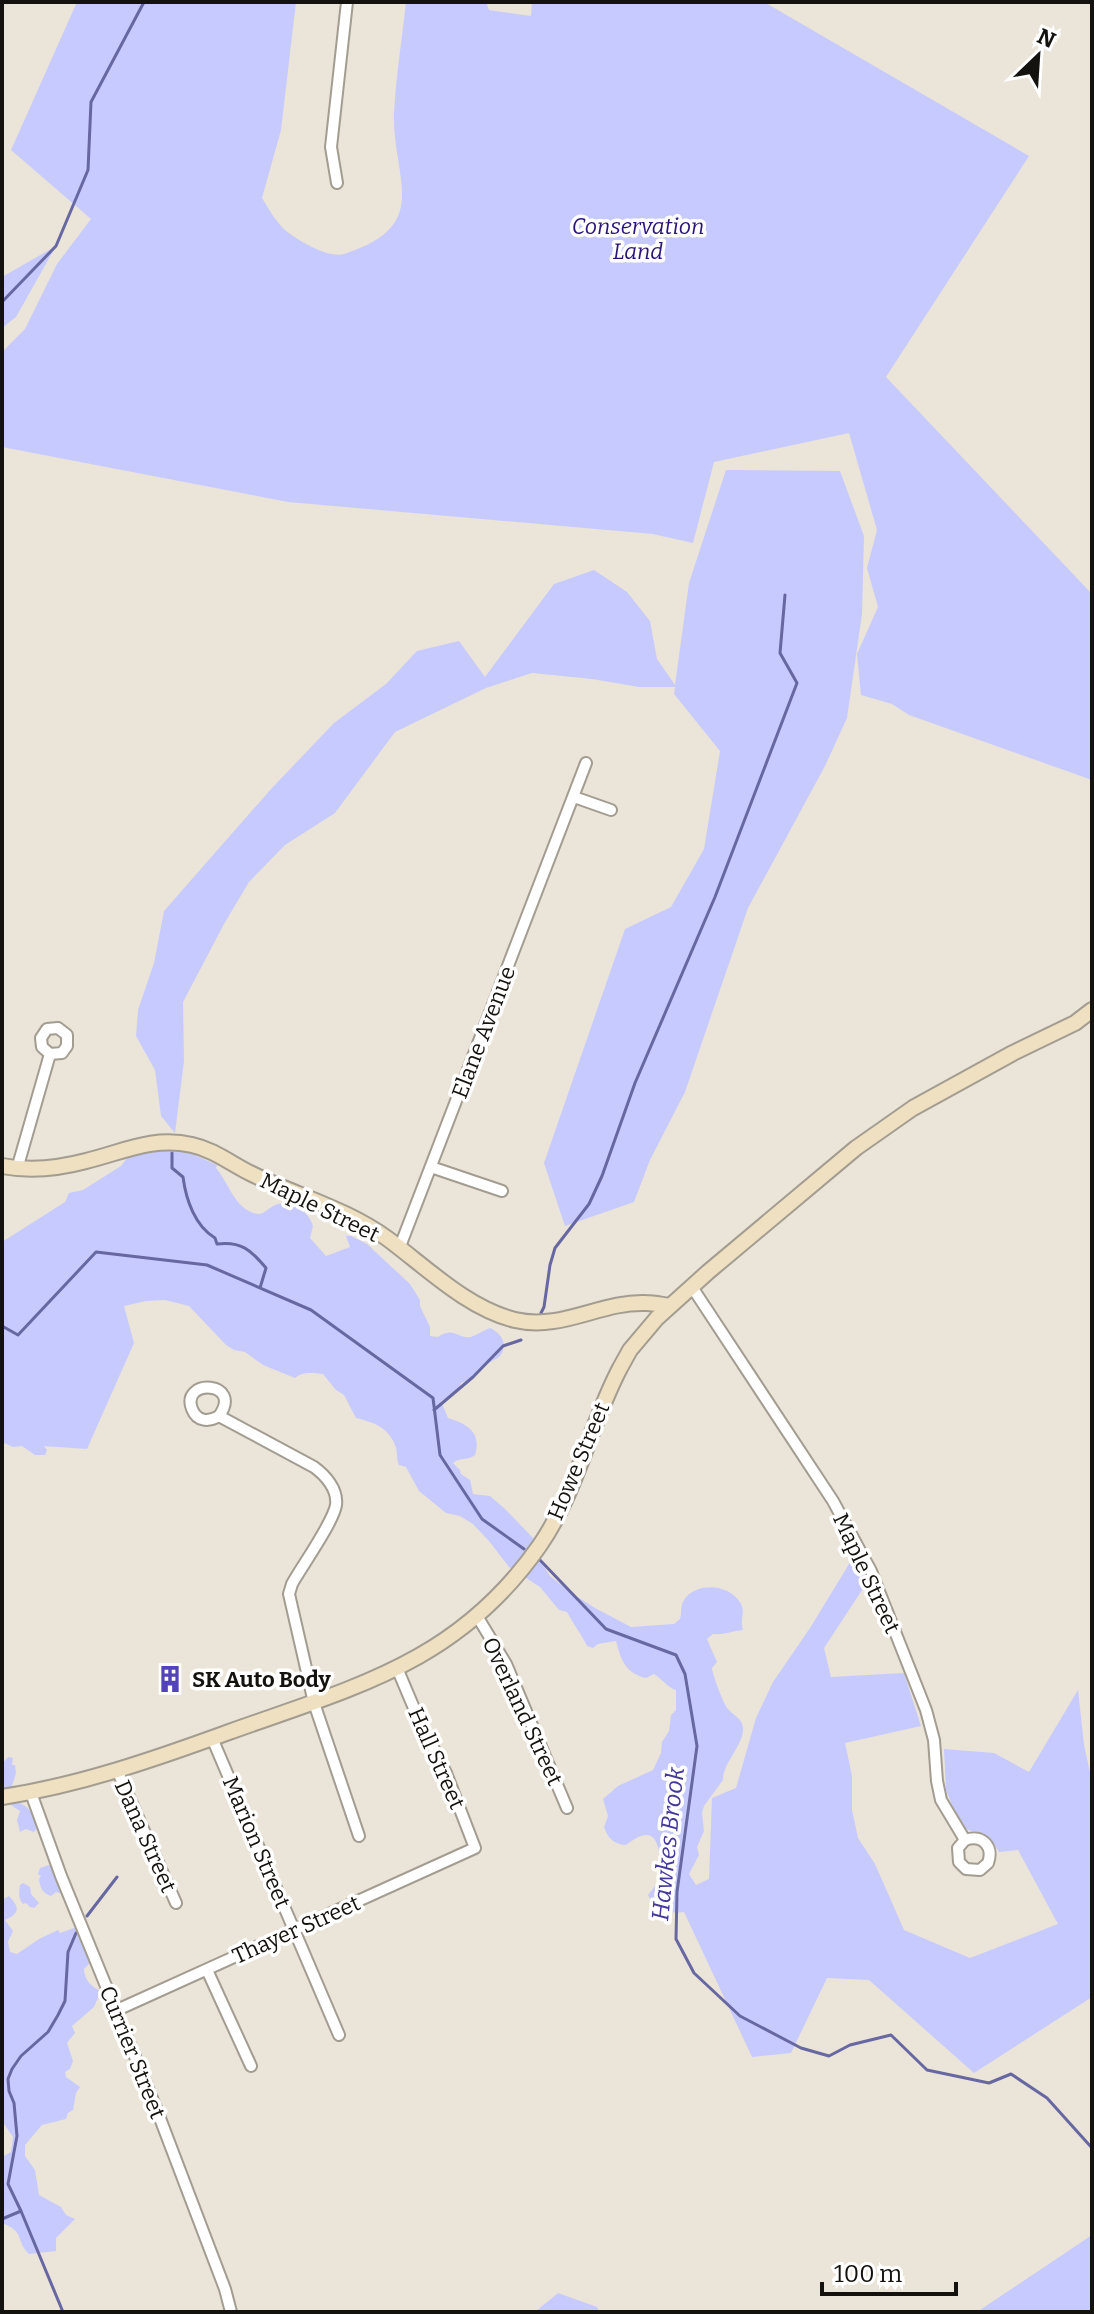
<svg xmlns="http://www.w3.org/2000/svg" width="1094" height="2314" font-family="Bitter,serif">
  <rect width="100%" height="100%" fill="#ebe4d8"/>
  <path fill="#c7caff" d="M77 2H296L281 130 262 198C268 208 275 220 283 228 294 239 329 259 344 254 434 225 392 179 394 113 396 76 402 39 406 2H486L489 10 531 16 532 2H764L1029 156 886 377 1092 594V780L909 715 892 704 861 695 857 654 878 607 867 568 877 530 849 433 714 462 693 543 653 534 288 502 2 447V352L25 329 57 264 91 219 11 150Z
    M56 246 16 317 2 328V277Z
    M726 470 840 471 864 536 862 614 847 718 825 766 748 908 685 1092 650 1160 634 1202 565 1226 544 1163 625 929 671 907 704 849 720 751 674 694 675 687H639L592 679 532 673 486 688 395 732 335 813 285 845 249 882 224 924 183 1002 184 1061 175 1133 161 1116 155 1070 136 1036 138 1010 154 963 164 911 271 789 334 723 386 684 417 651 459 641 485 677 554 584 594 570 627 592 650 621 657 659 675 685 689 583Z
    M162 1150 188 1152 217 1165 216 1168C228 1182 234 1205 251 1212 262 1217 265 1211 273 1206 289 1197 309 1211 313 1226L310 1238 326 1256 350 1247 346 1236H351L367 1244 410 1284 420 1300V1306L430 1327V1336L438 1337C454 1326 457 1339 471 1337 477 1335 484 1330 490 1328 501 1333 509 1344 500 1356 497 1359 493 1360 489 1363 480 1370 472 1380 461 1383 458 1395 451 1395 441 1401L448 1418C467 1424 482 1432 475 1455 468 1461 459 1457 453 1463L460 1470 461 1474 470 1480 473 1494 490 1496 505 1509 535 1540 539 1559 550 1576 570 1592 595 1608 631 1627 674 1624 680 1619C682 1612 680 1606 684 1600 696 1581 731 1584 741 1604 745 1612 740 1621 743 1630 732 1631 724 1635 713 1634L707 1639 717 1662 712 1668C713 1676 723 1703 728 1709 734 1716 742 1718 743 1728 744 1745 723 1762 723 1780L704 1806 702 1813 704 1831 697 1847 699 1855 689 1874 696 1885 709 1879 712 1798 736 1788 756 1718 773 1682 810 1628 857 1551 870 1578 824 1648 831 1677 904 1673 921 1726 845 1743 852 1776V1810L858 1838 875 1864 904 1930 970 1958 1058 1924 1018 1850 999 1852 990 1838 966 1829 960 1824 946 1790 944 1749 994 1753 1029 1772 1078 1690 1084 1745 1092 1781V1997L974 2073 869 1980 827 1978 791 2053 752 2057 684 1912C668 1914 655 1911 648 1895L663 1876C658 1852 661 1818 626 1845 613 1844 608 1838 604 1827L608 1816 603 1799 618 1786 653 1770 661 1753 662 1742 669 1731 671 1715 676 1710V1690C667 1687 662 1679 654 1674L646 1678C625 1673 621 1660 616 1641L598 1644 593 1648 587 1646C581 1633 573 1624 567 1612L559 1610 540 1587 509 1567 489 1541 473 1524 460 1516 446 1513 419 1491 406 1467 399 1465C396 1458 398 1452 395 1445 388 1427 373 1422 356 1418L344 1395 336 1390 323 1374C313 1373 303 1371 295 1378L263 1365 245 1352 234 1350 226 1345 189 1306 165 1300 146 1301 124 1306 134 1343 87 1449 44 1446 47 1450 45 1455H35L22 1446 13 1447 2 1442V1242L65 1202 69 1193 83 1190 121 1166 127 1158 139 1153Z
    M8 1757 13 1758 12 1765H15L16 1773 12 1786 2 1791V1764Z
    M12 1802C27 1802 34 1814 38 1827L34 1832 26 1829 20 1832 17 1820 20 1811 11 1805Z
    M49 1865 56 1871 64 1892 62 1894 56 1892 51 1896C42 1893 40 1887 39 1879L41 1876 38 1874 40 1868Z
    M23 1883 30 1887 31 1894 39 1903 34 1908 30 1907 26 1903 23 1904C18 1898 19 1892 20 1885Z
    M9 1896C20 1908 20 1913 5 1920L13 1931 8 1942 10 1952 17 1954 39 1939 58 1930 60 1933 74 1928 78 1929 82 1941 92 1961 84 1969C84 1979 92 1988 101 1991L94 2007 72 2026 75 2033 67 2043 73 2061 70 2069 65 2072 66 2077 80 2087 76 2093 73 2110 68 2113 66 2119 42 2125 25 2145V2156L35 2170 39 2195 61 2207 66 2215 75 2219 56 2238V2251L29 2254C15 2241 26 2232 2 2223V2157L11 2152 13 2137 2 2121V1900Z
    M1092 2235V2312H977Z
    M558 2293 597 2307 599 2312H535Z"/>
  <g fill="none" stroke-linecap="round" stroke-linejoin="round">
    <path stroke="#6767a1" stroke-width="3" d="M2 302 56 246 88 170 91 102 144 2
      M172 1153V1168L183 1177C186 1200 195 1226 215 1238L217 1244C241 1241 251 1250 266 1268L260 1288
      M541 1313 544 1307 550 1265 555 1248 589 1204 602 1176 635 1083 715 897 797 683 780 653 785 595
      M2 1326 18 1335 96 1252 207 1265 311 1310 433 1398 440 1455 482 1519 524 1549
      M434 1410 473 1377 503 1346 521 1340
      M539 1559 606 1629 676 1655 685 1674 697 1746 677 1892 676 1939 694 1973 740 2016 801 2048 829 2056 850 2045 891 2035 927 2070 989 2083 1011 2074 1047 2098 1092 2148
      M87 1916 117 1877
      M21 2211 8 2184 17 2136 14 2103 9 2091 8 2079 12 2069 21 2056 48 2032 58 2015 65 2001 68 1952 76 1933
      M2 2219 21 2211 63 2312"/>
    <g stroke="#a39d91" stroke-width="14">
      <path id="street" d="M337 183 331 147 347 2
        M574 797 611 810
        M431 1167 502 1191
        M17 1169 50 1054 62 1053 67 1046V1035L58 1028 47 1029 41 1038 42 1047 50 1054
        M399 1249 586 763
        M692 1287 833 1501 871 1571 926 1710 934 1740 937 1781 941 1800 965 1840C982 1834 994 1846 988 1863L980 1870 966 1869 959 1862 958 1848 965 1840
        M219 1416C209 1422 197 1422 192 1409 180 1378 244 1381 219 1416L314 1467C325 1475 338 1489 336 1505 333 1523 302 1566 292 1584L289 1594 314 1703 359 1836
        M477 1616 506 1664 567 1808
        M212 1738 339 2035
        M117 1770 176 1903
        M31 1793 61 1876 158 2113 225 2289 231 2312
        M207 1970 251 2066
        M117 2010 475 1848 446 1773 419 1720 397 1668"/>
    </g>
    <g stroke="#a39d91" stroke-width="18">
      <path id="secondary" d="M2 1166C29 1171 60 1168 86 1161 123 1152 153 1136 192 1145 215 1150 231 1164 252 1174 297 1196 347 1209 388 1239 427 1268 467 1308 515 1320 562 1331 601 1301 646 1303 654 1303 662 1305 670 1306
        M2 1797C80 1785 155 1759 229 1732 355 1687 459 1662 540 1545 577 1491 590 1425 620 1368L630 1350 657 1318 708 1272 856 1148 913 1108 1013 1053 1075 1023 1092 1010"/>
    </g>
    <use href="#street" stroke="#fff" stroke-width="10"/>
    <use href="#secondary" stroke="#eee0c0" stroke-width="14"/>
  </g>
  <defs>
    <g id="building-bare" transform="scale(2.16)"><path d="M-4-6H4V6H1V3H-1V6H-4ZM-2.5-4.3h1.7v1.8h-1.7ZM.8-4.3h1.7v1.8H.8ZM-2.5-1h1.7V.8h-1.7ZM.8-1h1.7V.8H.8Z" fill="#5243bb" stroke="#fff" stroke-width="2.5" paint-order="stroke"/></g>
  </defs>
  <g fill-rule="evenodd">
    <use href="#building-bare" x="170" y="1679"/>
  </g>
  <g text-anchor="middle" stroke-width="7" stroke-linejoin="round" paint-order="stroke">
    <g font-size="22" font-style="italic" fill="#2b1479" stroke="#fff">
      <text x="638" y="234">Conservation<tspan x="638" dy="25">Land</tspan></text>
    </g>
    <g font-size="22" fill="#14120e" stroke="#fff">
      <text transform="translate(483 1032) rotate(-69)" y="8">Elane Avenue</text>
      <text transform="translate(320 1207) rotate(26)" y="8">Maple Street</text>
      <text transform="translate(578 1461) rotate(-67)" y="8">Howe Street</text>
      <text transform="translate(867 1573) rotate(65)" y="8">Maple Street</text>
      <text transform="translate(523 1711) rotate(65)" y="8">Overland Street</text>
      <text transform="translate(437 1758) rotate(66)" y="8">Hall Street</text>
      <text transform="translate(146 1836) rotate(66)" y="8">Dana Street</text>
      <text transform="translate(257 1842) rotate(67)" y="8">Marion Street</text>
      <text transform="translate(296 1929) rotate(-24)" y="8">Thayer Street</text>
      <text transform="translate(133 2052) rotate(68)" y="8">Currier Street</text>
    </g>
    <g font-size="22" font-weight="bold" fill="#14120e" stroke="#fff" text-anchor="start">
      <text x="192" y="1687">SK Auto Body</text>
    </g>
    <g font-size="24" font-style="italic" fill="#44389b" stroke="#fff">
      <text transform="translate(668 1844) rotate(-84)" y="8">Hawkes Brook</text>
    </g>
  </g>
  <rect width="1094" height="2314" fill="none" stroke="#14120e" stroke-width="8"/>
  <g transform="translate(1038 56) rotate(25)" stroke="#ffffff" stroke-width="6" paint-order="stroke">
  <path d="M0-6L14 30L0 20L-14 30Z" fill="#14120e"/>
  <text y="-12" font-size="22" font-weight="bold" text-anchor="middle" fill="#14120e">N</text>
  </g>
  <path d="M822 2282v12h134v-12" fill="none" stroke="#14120e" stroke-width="4"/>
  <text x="834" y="2282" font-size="24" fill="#14120e" stroke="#ffffff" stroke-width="6" paint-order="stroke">100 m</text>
</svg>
